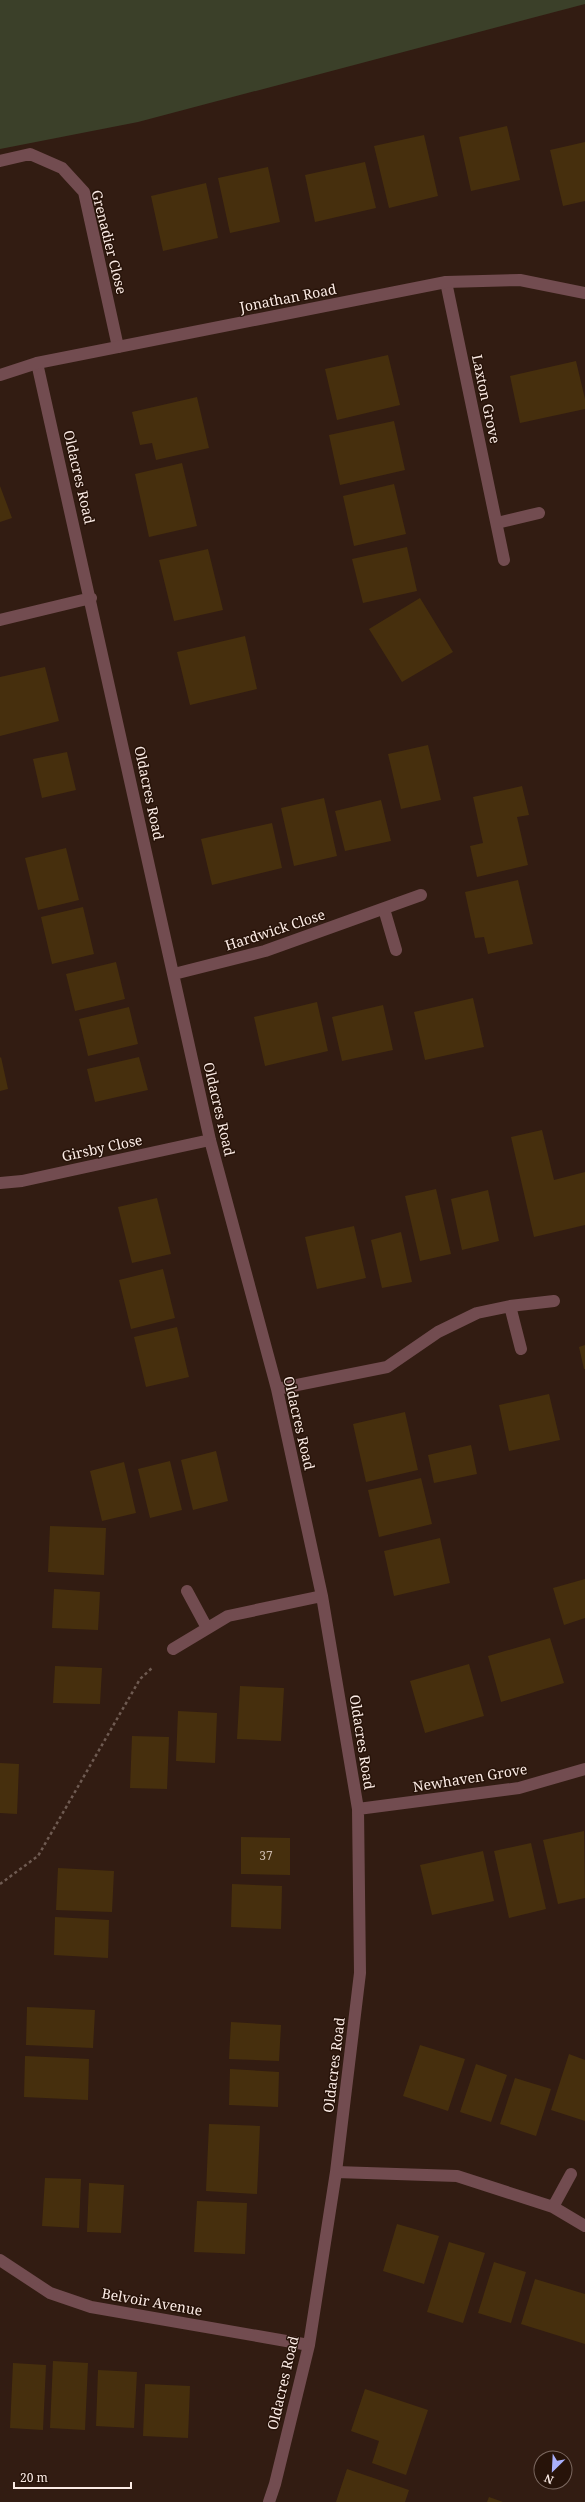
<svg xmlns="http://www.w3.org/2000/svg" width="585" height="2502" font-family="'Noto Serif',serif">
  <rect width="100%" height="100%" fill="#321c12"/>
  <path fill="#3b4029" d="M0 0H585V4L138 122 0 149Z"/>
  <path fill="#462f0d" d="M507 126 520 180 471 191 459 137Z
    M424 135 438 196 389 208 374 146Z
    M585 142V201L563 206 550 150Z
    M365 162 376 208 315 222 305 175Z
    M268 167 280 222 230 233 218 178Z
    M206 183 218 238 163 251 151 196Z
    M388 355 400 405 337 420 325 369Z
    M576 361 585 399V409L520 423 510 376Z
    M197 397 209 448 156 460 152 443 140 445 132 412Z
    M394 421 405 470 340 485 329 435Z
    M182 463 197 526 149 537 135 474Z
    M394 484 406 534 354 546 343 496Z
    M0 486 12 518 0 522Z
    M407 547 417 591 363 603 352 559Z
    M208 549 223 610 174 621 159 560Z
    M420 598 453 652 402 682 369 629Z
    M245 636 257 689 190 705 177 652Z
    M45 667 59 721 0 736V677Z
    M428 745 441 800 401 809 388 754Z
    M67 752 76 790 42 798 33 759Z
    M522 786 529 815 517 817 528 865 477 877 470 846 483 843 473 797Z
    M324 798 337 856 294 866 281 808Z
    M381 800 391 841 345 851 335 811Z
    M272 823 282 868 212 885 201 839Z
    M66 848 79 900 38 910 25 858Z
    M518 880 533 944 488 954 484 937 475 938 465 892Z
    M83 907 94 954 52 964 41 917Z
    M116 962 125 999 75 1011 66 974Z
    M473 998 484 1047 425 1060 414 1012Z
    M317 1002 328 1051 265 1066 254 1017Z
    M383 1005 393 1050 342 1061 332 1017Z
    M129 1007 138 1044 88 1056 79 1019Z
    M1 1057 8 1089 0 1091V1058Z
    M139 1057 148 1090 95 1102 87 1069Z
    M542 1130 554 1180 585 1172V1225L534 1237 511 1137Z
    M436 1189 451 1254 420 1261 405 1196Z
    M488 1190 499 1241 462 1250 451 1199Z
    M157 1198 171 1254 132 1263 118 1207Z
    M354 1226 366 1278 317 1289 305 1237Z
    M401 1232 412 1282 382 1288 371 1240Z
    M163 1269 175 1318 131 1329 119 1280Z
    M177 1327 189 1377 146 1387 134 1337Z
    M585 1345V1369H584L579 1347Z
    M549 1394 560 1440 509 1451 499 1405Z
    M405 1412 418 1470 366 1482 353 1424Z
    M471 1445 477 1474 434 1483 428 1455Z
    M216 1451 228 1501 193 1510 181 1460Z
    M170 1461 182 1510 150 1518 138 1469Z
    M124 1462 136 1513 102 1521 90 1471Z
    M421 1478 432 1524 379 1537 368 1490Z
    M50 1526 106 1528 104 1575 48 1572Z
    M440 1538 450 1583 394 1596 384 1551Z
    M585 1579V1618L564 1625 553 1588Z
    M54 1589 100 1592 98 1630 52 1628Z
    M550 1638 564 1683 501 1702 488 1656Z
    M469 1664 484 1716 425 1733 410 1681Z
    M55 1666 102 1668 100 1704 53 1703Z
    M240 1686 284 1688 281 1741 237 1739Z
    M178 1711 217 1713 215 1763 176 1761Z
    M132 1736 169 1737 167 1789 130 1788Z
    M0 1763 19 1764 17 1814 0 1813Z
    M584 1831 585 1898 558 1904 543 1840Z
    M241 1837 290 1838V1875L241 1874Z
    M531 1843 546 1909 509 1918 494 1851Z
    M483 1851 494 1901 432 1915 420 1865Z
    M58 1868 114 1871 112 1912 56 1910Z
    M232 1884 282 1886 281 1929 231 1927Z
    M55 1917 109 1920 108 1958 54 1955Z
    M27 2007 95 2010 93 2048 26 2045Z
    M231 2022 281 2025 279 2061 229 2059Z
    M420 2045 465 2059 448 2111 403 2096Z
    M569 2054 585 2060V2121L551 2110Z
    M25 2056 89 2059 88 2100 24 2097Z
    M476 2064 507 2075 491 2122 460 2112Z
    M230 2069 279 2072 278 2107 229 2105Z
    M515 2078 551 2089 536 2136 500 2124Z
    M209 2124 260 2126 257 2194 206 2191Z
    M45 2178 81 2179 79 2228 42 2226Z
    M89 2183 124 2185 121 2233 87 2232Z
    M197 2201 247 2203 245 2254 194 2252Z
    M397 2224 439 2236 424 2284 383 2271Z
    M449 2242 485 2253 463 2323 427 2312Z
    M494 2262 526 2272 511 2323 478 2313Z
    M535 2279 585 2294V2344L521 2324Z
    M53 2361 88 2363 85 2430 50 2428Z
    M13 2363 46 2365 43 2430 10 2428Z
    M98 2370 137 2372 134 2428 96 2426Z
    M145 2384 190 2386 188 2438 143 2436Z
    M365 2389 428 2410 406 2475 372 2463 379 2441 351 2431Z
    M347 2469 409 2490 405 2502H336Z
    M489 2497 503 2502H487Z"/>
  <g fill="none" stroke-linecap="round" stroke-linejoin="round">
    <path stroke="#6f5b52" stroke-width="2.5" stroke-dasharray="3 3" stroke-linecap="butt" d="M0 1884 38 1856 140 1679 153 1667"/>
    <path stroke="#724c50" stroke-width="12" d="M0 161 30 154 62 168 84 192 118 347
      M446 282 504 560
      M37 363 210 1140 277 1389 322 1596 358 1809 360 1973 336 2172 309 2345 275 2484 269 2502
      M497 523 539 513
      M0 620 91 598
      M384 909 396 950
      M174 974 265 951 421 895
      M0 1183 22 1181 210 1140
      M510 1306 521 1349
      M277 1389 387 1367 438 1332 477 1313 510 1306 554 1301
      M187 1591 207 1628
      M173 1649 228 1616 322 1596
      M358 1809 519 1788 585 1769
      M336 2172 457 2176 553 2207 585 2226
      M553 2207 571 2174
      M0 2260 50 2293 91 2307 309 2345"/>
    <path stroke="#724c50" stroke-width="12" d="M0 375 37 363 446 282 520 280 585 293"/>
  </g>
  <g text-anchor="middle" stroke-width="3" stroke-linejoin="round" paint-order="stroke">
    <g font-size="12" fill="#cebcaf">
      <text x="266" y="1860">37</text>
    </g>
    <g font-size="14" fill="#fbebe5" stroke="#271309">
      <text transform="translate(109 242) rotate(76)" y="5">Grenadier Close</text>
      <text transform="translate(288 298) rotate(-11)" y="5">Jonathan Road</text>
      <text transform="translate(486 399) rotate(78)" y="5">Laxton Grove</text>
      <text transform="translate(79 477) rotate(77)" y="5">Oldacres Road</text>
      <text transform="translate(149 793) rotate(78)" y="5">Oldacres Road</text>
      <text transform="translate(275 930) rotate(-18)" y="5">Hardwick Close</text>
      <text transform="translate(219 1109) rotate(77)" y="5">Oldacres Road</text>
      <text transform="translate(102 1148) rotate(-12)" y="5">Girsby Close</text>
      <text transform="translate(299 1423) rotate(77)" y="5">Oldacres Road</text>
      <text transform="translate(362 1742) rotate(81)" y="5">Oldacres Road</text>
      <text transform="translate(470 1778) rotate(-9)" y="5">Newhaven Grove</text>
      <text transform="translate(334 2065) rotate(-83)" y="5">Oldacres Road</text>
      <text transform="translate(152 2302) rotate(10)" y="5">Belvoir Avenue</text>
      <text transform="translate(283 2383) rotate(-77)" y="5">Oldacres Road</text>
    </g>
  </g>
  <g transform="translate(553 2470) rotate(204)"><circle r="19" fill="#271309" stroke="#7c6961"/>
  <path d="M0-3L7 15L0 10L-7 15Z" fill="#a9b0fc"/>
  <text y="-6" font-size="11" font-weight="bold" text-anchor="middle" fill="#fbebe5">N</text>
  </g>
  <path d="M14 2482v6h117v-6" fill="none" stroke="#fbebe5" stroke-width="2"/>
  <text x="20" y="2482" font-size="12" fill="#fbebe5" stroke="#271309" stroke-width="3" paint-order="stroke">20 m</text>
</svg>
